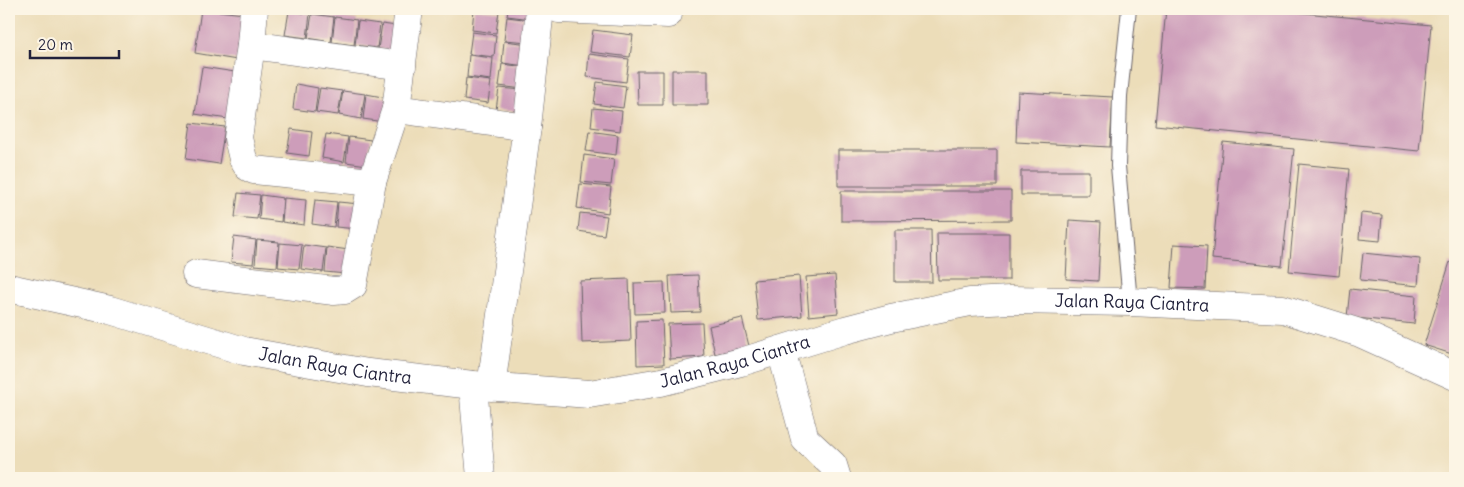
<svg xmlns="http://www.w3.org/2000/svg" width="1464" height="487" font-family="Delius,sans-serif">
  <rect width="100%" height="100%" fill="#fcf5e5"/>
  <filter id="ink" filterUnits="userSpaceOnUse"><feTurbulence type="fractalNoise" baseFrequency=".02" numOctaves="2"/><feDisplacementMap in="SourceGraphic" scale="10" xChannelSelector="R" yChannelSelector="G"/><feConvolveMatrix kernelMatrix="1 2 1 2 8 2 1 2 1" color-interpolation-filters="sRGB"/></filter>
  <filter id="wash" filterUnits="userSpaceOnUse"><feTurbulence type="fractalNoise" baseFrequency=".0096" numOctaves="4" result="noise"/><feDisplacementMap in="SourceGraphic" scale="20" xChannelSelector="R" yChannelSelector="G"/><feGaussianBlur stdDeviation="1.12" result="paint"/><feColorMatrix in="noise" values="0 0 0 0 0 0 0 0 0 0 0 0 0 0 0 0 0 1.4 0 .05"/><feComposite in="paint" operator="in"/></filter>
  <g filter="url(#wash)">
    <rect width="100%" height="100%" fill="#ecddb9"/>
    <g id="blocks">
      <path fill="#cd9dba" d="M201 9 244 14 237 60 195 53Z
        M474 9 499 11 496 33 472 30Z
        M508 9H533L532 19 507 16Z
        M1166 9H1262L1431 25 1419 151 1155 125Z
        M289 11 310 14 307 38 285 35Z
        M312 14 334 17 331 42 308 38Z
        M335 17 357 20 354 45 332 42Z
        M507 17 531 20 529 42 504 40Z
        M358 21 380 24 377 48 355 45Z
        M382 24 404 27 400 52 378 49Z
        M593 30 633 35 630 57 590 52Z
        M472 32 496 35 494 57 469 54Z
        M504 41 529 44 526 66 502 63Z
        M589 54 629 59 626 82 587 77Z
        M469 55 493 58 491 80 467 77Z
        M502 64 526 67 523 89 499 86Z
        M202 67 235 72 228 119 195 114Z
        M672 70H708V105H672Z
        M637 71H663V105H638Z
        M466 78 491 81 488 103 464 100Z
        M597 82 626 86 623 108 594 104Z
        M296 84 318 88 315 112 293 109Z
        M320 88 342 91 338 115 316 112Z
        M499 88 523 90 521 112 496 110Z
        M343 91 365 94 361 119 339 115Z
        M1018 92 1113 97 1110 147 1016 142Z
        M366 94 388 98 384 122 363 119Z
        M593 108 622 111 620 131 591 127Z
        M191 123 225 127 219 164 186 159Z
        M291 129 312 132 309 156 287 153Z
        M589 131 618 135 616 155 586 151Z
        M326 134 348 137 344 162 322 158Z
        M349 137 371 140 367 165 346 162Z
        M1223 142 1294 149 1282 266 1212 259Z
        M838 150H997V186H838Z
        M584 155 614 159 611 185 581 182Z
        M1299 164 1349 169 1339 276 1289 271Z
        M1021 171H1089V195H1021Z
        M580 184 611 187 608 213 577 208Z
        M841 191H1011V220L841 221Z
        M238 193 260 195 257 219 235 217Z
        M261 195 283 198 281 222 259 219Z
        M284 198 306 200 304 225 282 222Z
        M315 200 337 202 334 227 312 224Z
        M338 202 360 204 357 229 336 227Z
        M580 213 607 216 604 235 578 231Z
        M1361 213 1382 215 1380 241 1359 239Z
        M1069 220 1101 222 1098 281 1066 279Z
        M895 230H931L932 282H895Z
        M937 233H1009V280H938Z
        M234 237 256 240 253 264 231 262Z
        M257 240 279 242 277 267 255 265Z
        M280 243 302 245 299 269 278 267Z
        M1174 244 1207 246 1205 289 1171 288Z
        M304 245 326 248 323 272 301 269Z
        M327 247 349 250 346 274 325 272Z
        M1363 253 1420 259 1418 286 1360 280Z
        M1450 262 1455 264V355L1424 345Z
        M698 275 700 312 671 313 669 276Z
        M835 275 838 313 809 316 806 277Z
        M799 276 802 316 758 320 754 280Z
        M629 279 631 341 582 343 580 281Z
        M664 282 665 313 635 314 634 283Z
        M1350 289 1416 296 1414 324 1347 317Z
        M742 318 749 346 715 354 709 326Z
        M662 320 664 364 637 365 636 321Z
        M702 323 704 357 670 359 668 324Z"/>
    </g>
  </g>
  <g filter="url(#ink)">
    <use href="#blocks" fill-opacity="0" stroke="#696367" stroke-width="1"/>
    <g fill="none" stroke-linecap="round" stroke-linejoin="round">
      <g stroke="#696367" stroke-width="16">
        <path id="lane" d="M1129 9 1120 96 1118 166 1130 302"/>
      </g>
      <g stroke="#696367" stroke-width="29">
        <g id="street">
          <path d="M254 9 251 45 238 138 243 159 248 167 254 170 372 182"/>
          <path d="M409 9 396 109 527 127"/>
          <path d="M559 9 668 14"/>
          <path d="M251 45 402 66"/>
          <path d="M196 274 334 291 345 290 353 285 372 182 396 109"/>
          <path id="s1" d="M9 288 110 310 244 351 305 362 368 373 473 385 589 394 661 382 741 362 845 330 891 318 970 302 1010 300 1130 302 1283 309 1360 333 1455 376"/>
          <path d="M781 350 805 439 833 465 837 478"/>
          <path d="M473 385 481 478"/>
          <path d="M491 387 527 127 540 9"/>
        </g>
      </g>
      <use href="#lane" stroke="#fff" stroke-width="14"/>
      <use href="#street" stroke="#fff" stroke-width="28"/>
    </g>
  </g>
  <g text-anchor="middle" stroke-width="4" stroke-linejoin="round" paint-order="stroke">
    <g font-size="18" fill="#22223b" stroke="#fcf5e5">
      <text dy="6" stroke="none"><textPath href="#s1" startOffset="1146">Jalan Raya Ciantra</textPath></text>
      <text dy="6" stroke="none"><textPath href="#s1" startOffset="741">Jalan Raya Ciantra</textPath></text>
      <text dy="6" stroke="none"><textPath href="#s1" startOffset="336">Jalan Raya Ciantra</textPath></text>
    </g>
  </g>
  <rect width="1464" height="487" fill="none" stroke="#fcf5e5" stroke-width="30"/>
  <path d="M30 50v8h89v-8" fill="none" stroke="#22223b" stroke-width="2.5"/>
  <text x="38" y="50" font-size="15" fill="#22223b" stroke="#fcf5e5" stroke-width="4" paint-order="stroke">20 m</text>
</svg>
